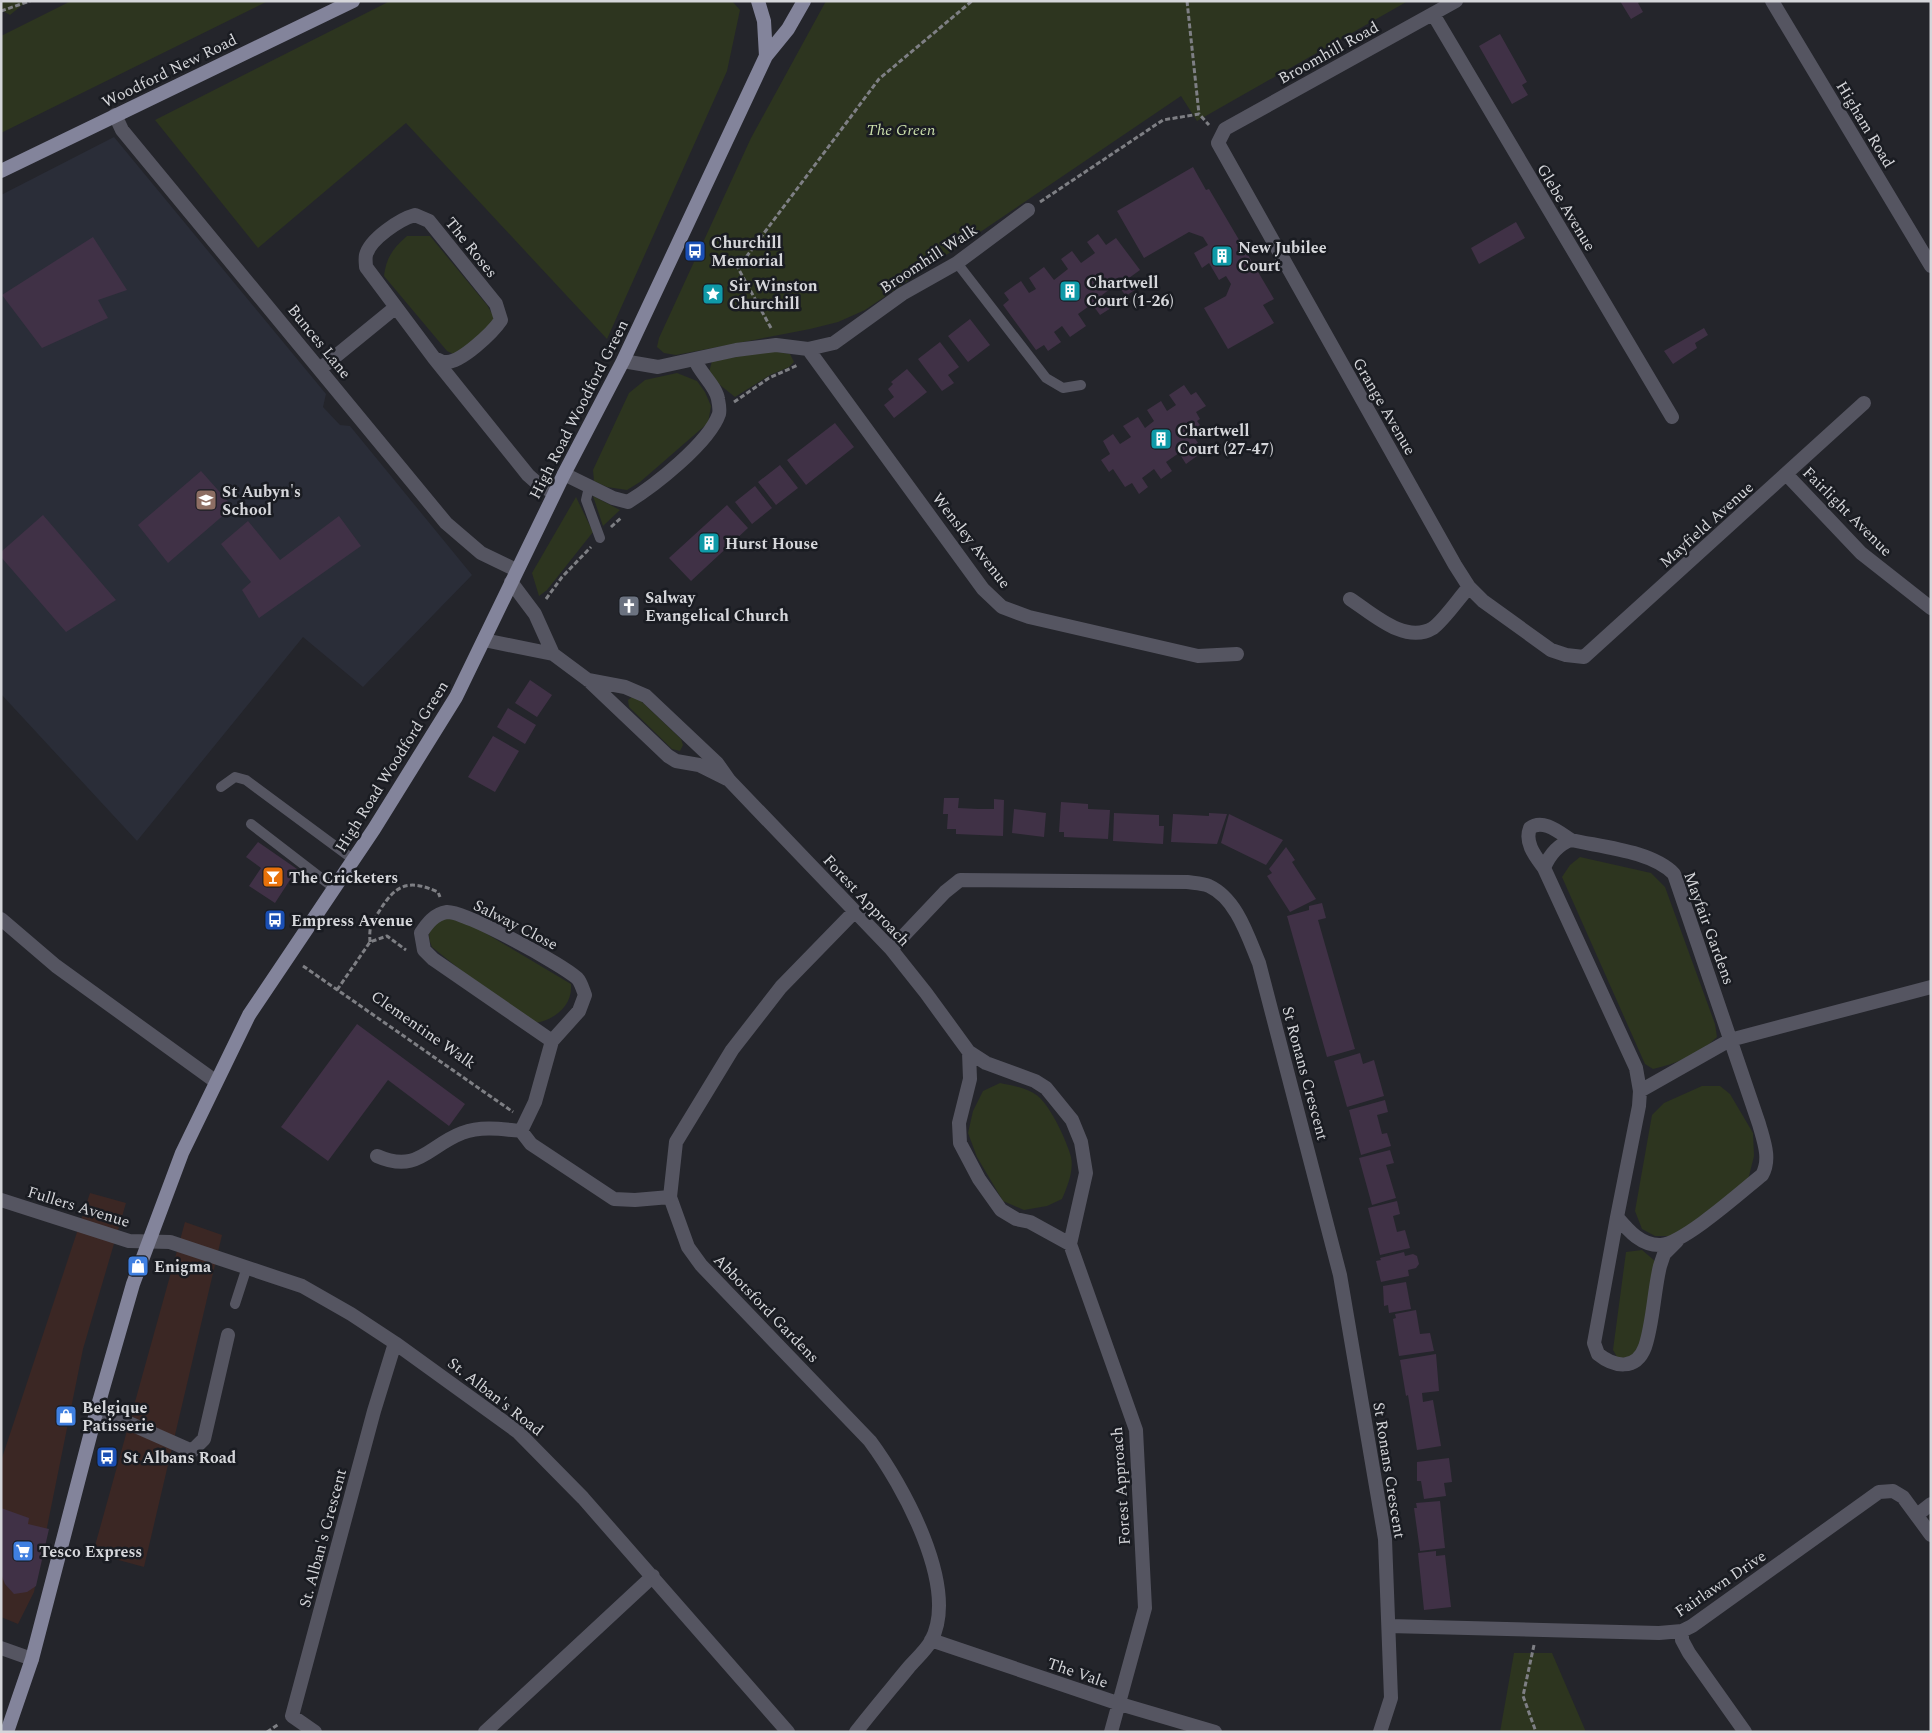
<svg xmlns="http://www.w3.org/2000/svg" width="1932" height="1733" font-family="Spectral,serif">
  <rect width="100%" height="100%" fill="#24252b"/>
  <path fill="#3b2724" d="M90 1193 126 1203 83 1349 34 1592 18 1624 1 1617V1461Z
    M185 1222 222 1235 144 1567 93 1553Z"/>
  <path fill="#2a2d38" d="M114 137 326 394 323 407 340 425 350 426 472 575 363 687 303 637 137 841 1 694V195Z"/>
  <path fill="#2d351f" d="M1 1H27L10 15 1 10Z
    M71 1H268L1 133V36Z
    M390 1H732L740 10 727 71 607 339 406 123 258 248 155 120Z
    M826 1H1408L1197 121 1181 96 865 310 838 322 810 329 676 355 664 353 657 347 659 338 751 138Z
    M407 236H430L487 305 494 317 493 329 455 355 447 351 384 276C386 258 393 248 407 236Z
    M771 351 790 354 794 362 789 367 770 375 735 397 720 385 709 372 712 361Z
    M677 373 697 381 705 392 711 406 708 423 640 482 627 490 607 487 594 481 593 470 629 393 645 380Z
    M593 496 620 510 603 526Z
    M576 497 593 532 547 590 539 596 532 573Z
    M633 696 641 701 681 739 683 745 680 751 672 749 629 707 628 700Z
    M1580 857 1651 873 1665 887 1715 1024 1717 1037C1701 1053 1676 1064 1653 1069L1645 1064 1562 877 1570 865Z
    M439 916 470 924 571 984C573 1005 555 1020 535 1023L473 980 432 947C426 934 430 926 439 916Z
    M1000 1083C1013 1086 1030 1088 1040 1098 1052 1110 1067 1141 1071 1157 1074 1171 1067 1187 1062 1199L1047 1206 1024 1210 1003 1201 977 1157 968 1133 973 1111 983 1091Z
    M1702 1086H1720L1730 1094 1753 1133 1754 1156 1748 1180 1689 1227 1670 1236H1655L1642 1229 1635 1211 1652 1115 1664 1103Z
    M1642 1250 1655 1261 1640 1346 1635 1354 1623 1360 1617 1357 1613 1350 1626 1252Z
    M1514 1653H1552L1586 1732H1500Z"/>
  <path fill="#403146" d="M1620 1H1640L1638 3 1643 12 1631 19Z
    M1500 34 1527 82 1522 85 1528 95 1512 104 1479 46Z
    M1193 167 1206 190 1209 189 1274 299 1263 305 1274 323 1228 349 1204 308 1226 296 1231 284 1226 276 1219 280 1209 263 1202 268 1194 253 1208 245 1203 237 1189 232 1144 258 1117 211Z
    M1516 222 1525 238 1479 264 1471 248Z
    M1098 234 1106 245 1116 238 1140 270 1129 278 1136 289 1126 296 1117 284 1102 295 1111 308 1100 315 1092 304 1078 314 1086 326 1070 337 1062 326 1054 332 1061 342 1048 351 1044 345 1036 350 1003 305 1009 300 1004 293 1021 281 1029 293 1036 289 1029 278 1044 267 1054 280 1068 269 1061 259 1072 251 1081 263 1095 253 1087 242Z
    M93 237 127 290 98 300 108 318 42 348 2 295Z
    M970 319 990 345 968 362 948 336Z
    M1704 328 1708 335 1695 343 1697 348 1673 364 1664 351Z
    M940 342 959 367 948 375 954 383 942 391 918 359Z
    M907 369 927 392 894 418 884 405 894 397 888 389 893 384 891 382Z
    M1184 385 1191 395 1196 392 1206 406 1196 412 1200 419 1197 421 1200 425 1190 431 1198 443 1191 447 1197 456 1186 464 1179 453 1166 462 1172 471 1161 479 1154 469 1142 478 1148 487 1139 494 1132 483 1125 487 1113 469 1109 472 1101 460 1110 454 1103 441 1113 434 1120 444 1131 437 1123 426 1138 417 1145 428 1154 421 1147 410 1161 401 1167 411 1176 405 1169 395Z
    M835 423 854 447 806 485 787 460Z
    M780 465 798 488 776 505 758 482Z
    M201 471 233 507 168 563 138 525Z
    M755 486 772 508 752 524 735 502Z
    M727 505 748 528 691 581 669 558Z
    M43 515 116 600 66 632 1 557V552Z
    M339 516 361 546 259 618 242 590 251 582 221 544 248 521 280 560Z
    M530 680 552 695 537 717 515 703Z
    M508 708 536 725 525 744 497 727Z
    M493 736 519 751 495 792 468 777Z
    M944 798H959L958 808 978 809H994V799L1004 800 1003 836 956 834V829H947L948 814H943Z
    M1061 802 1088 804V809L1110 810 1108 839 1064 837V832H1059Z
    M1014 809 1046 813 1044 837 1012 833Z
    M1114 813 1159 815V826H1164L1163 844 1113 841Z
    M1209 813 1227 814 1217 844 1171 842 1173 814 1209 816Z
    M1229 814 1283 840 1266 865 1221 843Z
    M258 842 297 869 275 903 249 886 261 868 246 857Z
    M1286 847 1295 860 1292 862 1316 899 1290 912 1267 876 1272 873 1269 869Z
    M1322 903 1326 918 1318 920 1355 1049 1327 1057 1287 916 1309 910V906Z
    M357 1024 465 1104 449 1126 388 1080 328 1161 281 1127Z
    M1360 1053 1363 1064 1374 1060 1384 1096 1347 1107 1334 1061Z
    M1385 1100 1388 1112 1377 1115 1382 1134 1387 1133 1391 1146 1361 1155 1349 1110Z
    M1390 1150 1394 1163 1386 1165 1396 1198 1372 1205 1359 1158Z
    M1397 1201 1400 1214 1393 1216 1397 1232 1405 1230 1410 1248 1380 1255 1368 1208Z
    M1404 1252 1405 1256 1413 1254 1417 1256 1419 1264 1416 1268 1408 1270 1409 1276 1381 1282 1376 1261 1381 1260 1380 1258Z
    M1406 1282 1411 1309 1389 1313 1388 1305 1384 1306 1383 1286Z
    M1416 1310 1420 1334 1430 1333 1434 1351 1399 1356 1393 1319 1396 1318 1395 1314Z
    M1436 1354 1439 1391 1422 1393 1423 1402 1433 1400 1441 1446 1417 1450 1408 1395 1406 1396 1400 1360Z
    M1449 1458 1452 1482 1444 1483 1446 1496 1424 1499 1421 1481H1417V1462Z
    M1440 1501 1445 1548 1420 1551 1414 1508H1417L1416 1503Z
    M1 1508 29 1518 28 1524 49 1529 36 1586 27 1592 14 1594 5 1584 1 1574Z
    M1436 1551V1556L1445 1555 1451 1607 1424 1610 1418 1553Z"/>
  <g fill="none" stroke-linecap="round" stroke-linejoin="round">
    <path stroke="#7e7f84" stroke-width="3" stroke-dasharray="5 2.5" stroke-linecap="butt" d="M1187 1 1199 114
      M1 11 30 1
      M1040 202 1163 120 1199 114 1209 125
      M771 328 738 268 879 79 972 1
      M734 402 769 378 798 365
      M611 527 621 518
      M546 599 562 577 591 547
      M370 942C369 926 371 924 380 910 396 884 409 879 438 892L440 897
      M303 966 513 1112
      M337 990 370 942 387 936 406 950
      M1534 1645 1523 1696 1536 1732
      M267 1732 279 1724"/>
    <path stroke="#555561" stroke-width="10" d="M957 263 1046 378 1063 388 1081 385
      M589 487 586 500 600 538
      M221 787 235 777 246 780 354 860
      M251 824 334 888
      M235 1304 247 1267"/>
    <path stroke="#555561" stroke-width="14" d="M1456 1 1225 129 1218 143 1455 565 1469 587 1483 601 1551 650 1566 655 1584 657 1864 403
      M1772 1 1931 266
      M1433 14 1672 417
      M115 115 122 130 446 523 481 553 516 570
      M808 349 983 589 1002 607 1029 617 1198 656 1237 654
      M434 358C437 359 442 362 445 362 460 364 493 332 501 320L496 304 429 221 415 215C400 219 370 239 366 255 365 259 366 264 366 267L434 358 528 475 537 483 554 493
      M623 361 658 367 736 350 776 345 808 349 834 343 902 294 957 263 1028 210
      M320 369 396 307
      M564 474 613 498 628 502C654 486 709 443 719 414 720 410 719 404 718 399 716 386 700 373 695 360
      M1787 475 1861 553 1931 608
      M511 582 535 614 553 654
      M1350 599C1372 613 1405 645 1433 628 1444 620 1459 598 1469 587
      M484 640 553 654 588 680 668 756 676 761 699 765 727 779
      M588 680 625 687 646 696 717 763 729 780 891 949 926 993 969 1052 986 1063 1035 1081 1046 1088 1072 1120 1081 1142 1086 1173 1070 1244 1136 1430 1145 1608 1111 1732
      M1571 840C1602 847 1652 851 1674 874L1759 1124C1764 1142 1771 1159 1762 1175 1741 1192 1684 1243 1661 1245 1641 1246 1628 1230 1617 1217L1639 1106 1640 1091 1636 1068 1544 868C1549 856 1557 845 1571 840Z
      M1544 868C1536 857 1524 843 1530 828 1543 818 1560 833 1571 840
      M855 911 781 987 732 1050 676 1142 670 1197 688 1247 701 1265 870 1441C902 1484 960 1587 931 1641 926 1650 916 1659 909 1667 891 1689 873 1710 856 1732
      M1 919 56 966 215 1081
      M891 949 945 892 960 880 1187 882C1194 883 1203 883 1209 886 1237 899 1248 937 1259 963L1340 1275 1385 1539 1391 1698 1380 1732
      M552 1041 579 1011 585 995C583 990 581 982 577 978 561 964 465 911 447 912 434 914 427 924 421 933L424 950 433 959 552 1041 535 1102 521 1131 531 1144 614 1199 635 1200 670 1197
      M969 1052 970 1079 959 1123 960 1143 979 1179 1001 1210 1016 1219 1030 1222 1070 1244
      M1640 1091 1730 1040 1931 987
      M377 1156C418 1174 428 1146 462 1133 482 1126 501 1129 521 1131
      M1 1200 129 1241 170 1242 302 1286 351 1314 395 1343 518 1432 583 1498 788 1732
      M1617 1217 1594 1343 1598 1354C1614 1367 1636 1371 1645 1347 1653 1324 1654 1290 1660 1266L1664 1254 1677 1241
      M97 1409 192 1451 204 1439 228 1335
      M1917 1515 1931 1504
      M1389 1626 1659 1633 1682 1631 1692 1626 1879 1492 1893 1491 1903 1497 1931 1535
      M1682 1631V1640L1689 1653 1745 1732
      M931 1640 1120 1704 1215 1732
      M1 1648 32 1659
      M315 1732 292 1716 374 1411 395 1343
      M485 1732 653 1576"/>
    <path stroke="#83849b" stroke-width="14" d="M758 1 764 21 766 56
      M1 171 353 1
      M7 1732 32 1659 97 1409 133 1284 182 1153 249 1015 374 829 456 697 564 474 623 361 766 56 788 29 804 1"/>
  </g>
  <defs>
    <g id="bus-square" transform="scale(1.125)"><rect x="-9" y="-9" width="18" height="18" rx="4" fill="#1a4fb4" stroke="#1a1c22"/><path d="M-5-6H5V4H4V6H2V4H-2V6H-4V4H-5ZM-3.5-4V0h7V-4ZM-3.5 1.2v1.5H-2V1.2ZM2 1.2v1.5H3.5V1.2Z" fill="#fff"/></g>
    <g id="building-square" transform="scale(1.125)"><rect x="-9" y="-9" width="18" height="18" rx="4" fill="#0f9aa8" stroke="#1a1c22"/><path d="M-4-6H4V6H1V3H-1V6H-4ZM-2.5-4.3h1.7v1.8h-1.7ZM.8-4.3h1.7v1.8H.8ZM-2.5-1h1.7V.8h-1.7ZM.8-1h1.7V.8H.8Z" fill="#fff"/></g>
    <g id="sight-square" transform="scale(1.125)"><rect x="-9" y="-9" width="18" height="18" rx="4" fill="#0f9aa8" stroke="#1a1c22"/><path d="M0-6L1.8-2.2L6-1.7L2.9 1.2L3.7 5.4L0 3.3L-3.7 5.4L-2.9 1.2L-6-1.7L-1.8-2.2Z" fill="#fff"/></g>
    <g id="school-square" transform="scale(1.125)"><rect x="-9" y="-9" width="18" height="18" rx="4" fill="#8d6e63" stroke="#1a1c22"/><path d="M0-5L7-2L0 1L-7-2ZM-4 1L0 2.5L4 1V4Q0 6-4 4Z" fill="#fff"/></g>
    <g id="church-square" transform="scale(1.125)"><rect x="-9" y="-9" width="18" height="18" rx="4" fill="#6b7280" stroke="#1a1c22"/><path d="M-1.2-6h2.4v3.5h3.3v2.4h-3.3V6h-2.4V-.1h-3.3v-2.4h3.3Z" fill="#fff"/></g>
    <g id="bar-square" transform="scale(1.125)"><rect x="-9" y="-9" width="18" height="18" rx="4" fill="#e8710a" stroke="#1a1c22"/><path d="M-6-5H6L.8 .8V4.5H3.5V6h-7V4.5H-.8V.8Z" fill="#fff"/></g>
    <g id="shop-square" transform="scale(1.125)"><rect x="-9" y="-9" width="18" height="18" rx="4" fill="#3f7fe0" stroke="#1a1c22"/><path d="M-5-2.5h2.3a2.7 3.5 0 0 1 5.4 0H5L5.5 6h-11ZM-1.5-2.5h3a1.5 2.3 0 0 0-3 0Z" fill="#fff"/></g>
    <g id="supermarket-square" transform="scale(1.125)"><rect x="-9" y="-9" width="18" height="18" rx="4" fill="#3f7fe0" stroke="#1a1c22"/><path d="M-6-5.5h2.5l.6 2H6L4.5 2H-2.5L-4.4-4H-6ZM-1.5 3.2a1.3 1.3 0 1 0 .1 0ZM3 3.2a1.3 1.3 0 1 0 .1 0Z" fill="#fff"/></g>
  </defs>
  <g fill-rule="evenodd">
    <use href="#bus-square" x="695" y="251"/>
    <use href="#building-square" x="1222" y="256"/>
    <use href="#building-square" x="1070" y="291"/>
    <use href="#sight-square" x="713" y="294"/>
    <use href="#building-square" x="1161" y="439"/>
    <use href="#school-square" x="206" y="500"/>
    <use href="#building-square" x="709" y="543"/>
    <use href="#church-square" x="629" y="606"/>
    <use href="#bar-square" x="273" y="877"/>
    <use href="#bus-square" x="275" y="920"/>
    <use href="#shop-square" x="138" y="1266"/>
    <use href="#shop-square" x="66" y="1416"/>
    <use href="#bus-square" x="107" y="1457"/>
    <use href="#supermarket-square" x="23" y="1551"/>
  </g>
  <g text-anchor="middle" stroke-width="5" stroke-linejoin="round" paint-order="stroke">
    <g font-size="16" fill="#d5d6da" stroke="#1a1c22">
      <text transform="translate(1328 52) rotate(-29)" y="6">Broomhill Road</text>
      <text transform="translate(169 70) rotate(-26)" y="6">Woodford New Road</text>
      <text transform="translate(1866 124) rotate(59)" y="6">Higham Road</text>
      <text transform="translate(1567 207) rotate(59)" y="6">Glebe Avenue</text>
      <text transform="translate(472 247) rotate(51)" y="6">The Roses</text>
      <text transform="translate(928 258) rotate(-33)" y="6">Broomhill Walk</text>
      <text transform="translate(320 341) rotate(51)" y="6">Bunces Lane</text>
      <text transform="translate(1385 406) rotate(60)" y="6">Grange Avenue</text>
      <text transform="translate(578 409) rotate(-63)" y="6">High Road Woodford Green</text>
      <text transform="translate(1848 511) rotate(45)" y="6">Fairlight Avenue</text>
      <text transform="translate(1706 524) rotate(-42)" y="6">Mayfield Avenue</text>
      <text transform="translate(972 540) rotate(52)" y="6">Wensley Avenue</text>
      <text transform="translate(391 766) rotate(-58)" y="6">High Road Woodford Green</text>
      <text transform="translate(867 900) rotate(47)" y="6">Forest Approach</text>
      <text transform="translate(516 924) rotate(27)" y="6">Salway Close</text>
      <text transform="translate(1710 928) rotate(70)" y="6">Mayfair Gardens</text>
      <text transform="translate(424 1029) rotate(35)" y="6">Clementine Walk</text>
      <text transform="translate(1306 1073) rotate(75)" y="6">St Ronans Crescent</text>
      <text transform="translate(79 1206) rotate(17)" y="6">Fullers Avenue</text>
      <text transform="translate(767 1308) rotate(46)" y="6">Abbotsford Gardens</text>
      <text transform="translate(496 1396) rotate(38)" y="6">St. Alban's Road</text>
      <text transform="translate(1390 1470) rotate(81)" y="6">St Ronans Crescent</text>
      <text transform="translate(1120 1486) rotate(-94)" y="6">Forest Approach</text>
      <text transform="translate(322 1538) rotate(-75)" y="6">St. Alban's Crescent</text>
      <text transform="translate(1720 1583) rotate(-34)" y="6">Fairlawn Drive</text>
      <text transform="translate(1078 1672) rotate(19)" y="6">The Vale</text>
    </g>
    <g font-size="16" font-style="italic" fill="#c9ddaa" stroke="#1a1c22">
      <text x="901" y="135">The Green</text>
    </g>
    <g font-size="16" font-weight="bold" fill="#d5d6da" stroke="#1a1c22" text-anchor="start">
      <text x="711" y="248">Churchill<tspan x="711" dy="18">Memorial</tspan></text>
      <text x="1238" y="253">New Jubilee<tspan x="1238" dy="18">Court</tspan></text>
      <text x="1086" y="288">Chartwell<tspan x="1086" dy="18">Court (1-26)</tspan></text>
      <text x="729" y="291">Sir Winston<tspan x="729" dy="18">Churchill</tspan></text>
      <text x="1177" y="436">Chartwell<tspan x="1177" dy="18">Court (27-47)</tspan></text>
      <text x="222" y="497">St Aubyn's<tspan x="222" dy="18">School</tspan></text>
      <text x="725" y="549">Hurst House</text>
      <text x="645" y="603">Salway<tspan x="645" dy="18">Evangelical Church</tspan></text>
      <text x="289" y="883">The Cricketers</text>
      <text x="291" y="926">Empress Avenue</text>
      <text x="154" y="1272">Enigma</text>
      <text x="82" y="1413">Belgique<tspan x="82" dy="18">Patisserie</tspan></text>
      <text x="123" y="1463">St Albans Road</text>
      <text x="39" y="1557">Tesco Express</text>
    </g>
  </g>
  <rect width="1932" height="1733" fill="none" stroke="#d5d6da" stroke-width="5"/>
</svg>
